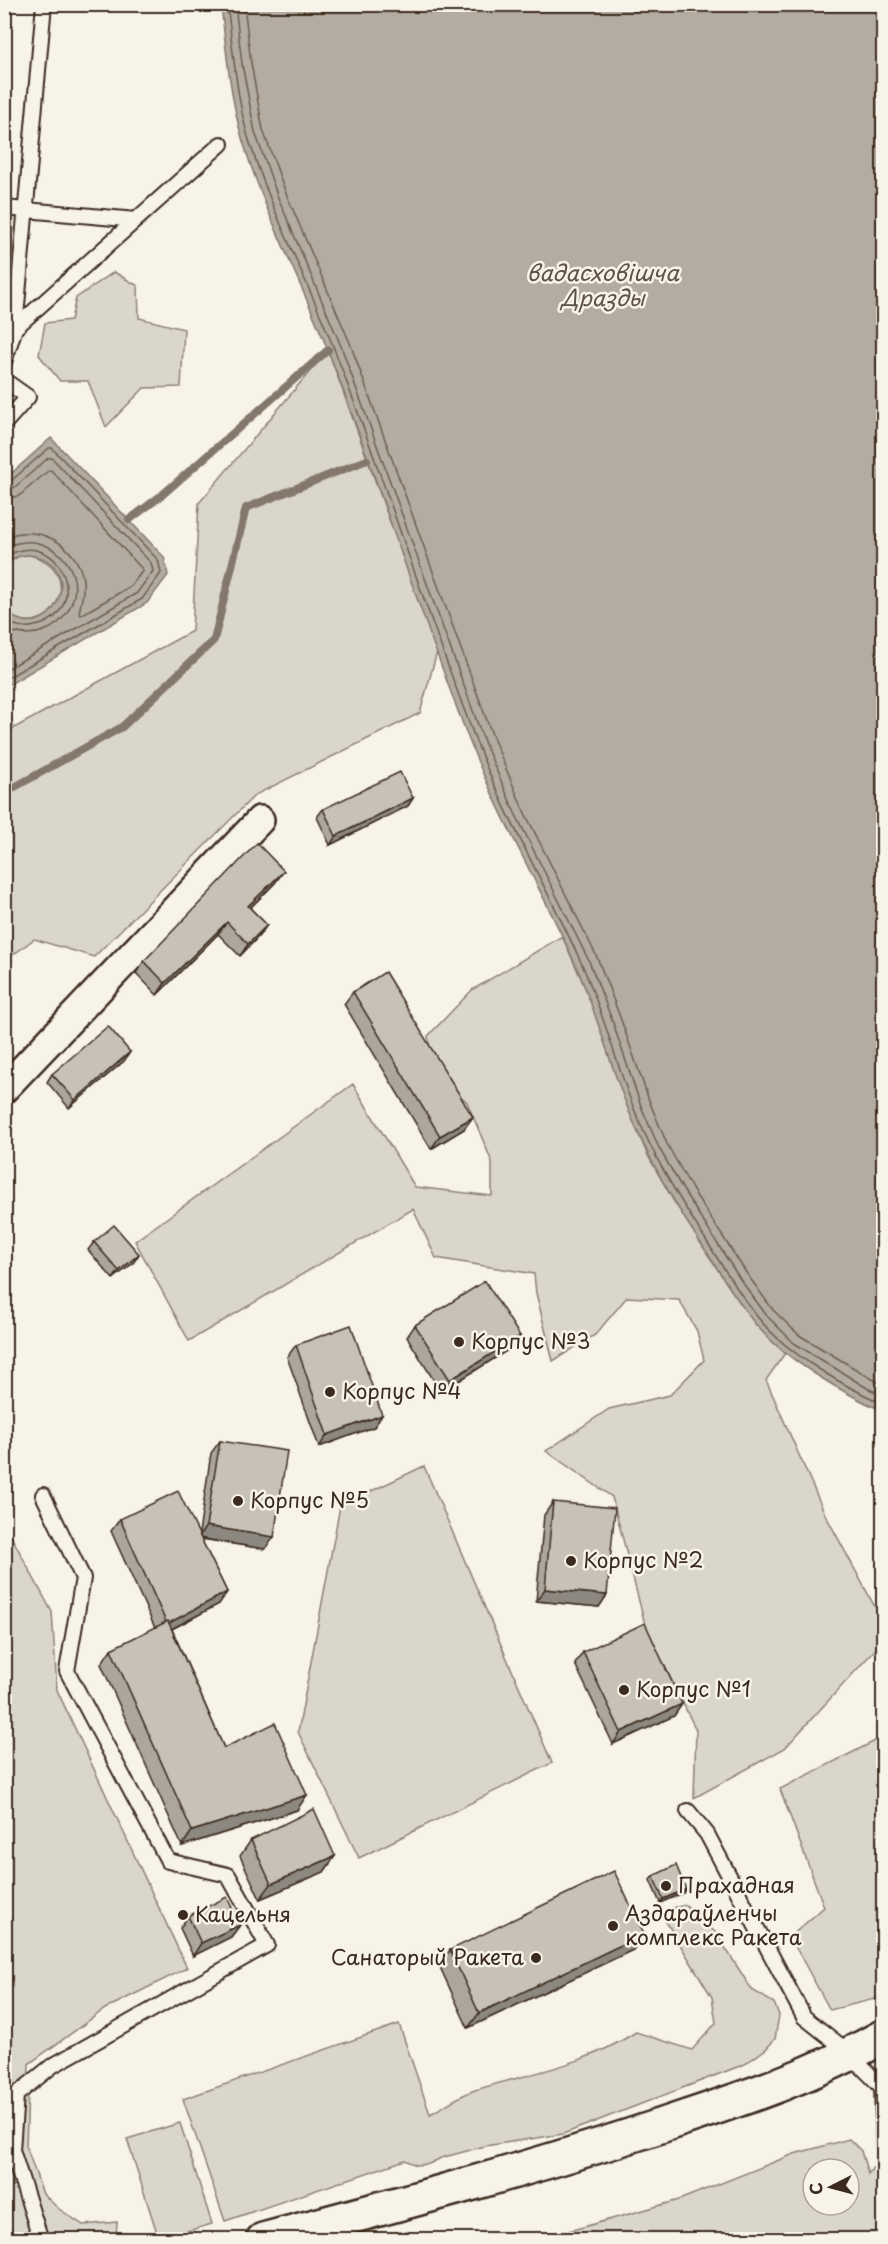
<svg xmlns="http://www.w3.org/2000/svg" width="888" height="2244" font-family="'Playpen Sans',sans-serif">
  <rect width="100%" height="100%" fill="#f7f3e8"/>
  <filter id="ink" filterUnits="userSpaceOnUse"><feTurbulence type="fractalNoise" baseFrequency=".0167" numOctaves="2"/><feDisplacementMap in="SourceGraphic" scale="12" xChannelSelector="R" yChannelSelector="G"/><feConvolveMatrix kernelMatrix="1 2 1 2 8 2 1 2 1" color-interpolation-filters="sRGB"/></filter>
  <g filter="url(#ink)">
    <path fill="#dbd6cb" stroke="#8b8074" stroke-width="1.5" fill-rule="evenodd" d="M114 272 138 286 139 318 184 329 181 387 144 388 106 427 88 381H60L39 355 45 323 71 320 76 298Z
      M328 350 437 652 420 713 255 795 94 957 34 939 5 961V733L192 631 199 503Z
      M29 555C91 569 49 649 5 611V565L19 556Z
      M562 936 589 996 629 1111 647 1154 673 1200 729 1287 756 1325 785 1353 766 1380 825 1514 883 1622V1641L785 1748 694 1798 696 1730 646 1628 612 1497 546 1451 609 1409 670 1395 704 1360 697 1331 679 1300 627 1297 595 1335 553 1361 536 1293 534 1274 436 1258 413 1209 189 1341 135 1241 353 1084 415 1187 492 1196V1162L467 1102 433 1071 428 1036 472 990Z
      M424 1466 552 1763 359 1858 298 1732 340 1506Z
      M4 1523 52 1612 57 1690 187 1968 105 2009 29 2064 26 2146 43 2194 59 2209 83 2225 117 2222 116 2239H5Z
      M883 1737V1997L830 2010 790 1937 824 1907 780 1789Z
      M686 1905 716 1933 752 1990 774 2003 779 2015 775 2039 766 2049 745 2064 563 2134 485 2146 441 2158 429 2164 416 2165 405 2160 225 2221 183 2099 399 2024 430 2114C445 2106 460 2095 475 2090 533 2072 583 2066 636 2032L692 2050 716 2023 712 1997 665 1920 673 1908Z
      M180 2123 212 2224 159 2239 127 2139Z
      M849 2139 861 2151 868 2174 883 2155V2239L537 2240 679 2200 794 2154ZM813 2169H849V2205H813Z"/>
    <path fill="#b4aca0" stroke="#84786c" stroke-width="1.5" d="M221 5H883V1411C841 1392 782 1358 753 1321 734 1296 717 1268 700 1242 673 1201 649 1161 631 1116 610 1067 598 1015 576 966 544 893 503 825 473 750 421 619 380 484 329 353 301 281 264 212 242 138 230 96 226 49 221 5Z
      M51 438 164 557 168 575 147 603 5 687V611C50 650 88 568 35 556 23 553 13 557 5 565V479Z"/>
    <g fill="none" stroke-linecap="round" stroke-linejoin="round">
      <path stroke="#6b5e52" stroke-width="1.5" d="M227 4C233 48 236 95 248 137 271 211 307 279 335 351 385 481 427 615 478 746 507 820 547 888 580 960 602 1008 615 1060 634 1109 654 1159 682 1203 711 1248 726 1272 742 1298 760 1320 788 1354 843 1386 884 1404
        M235 4 242 64 255 132 277 195 341 346 485 744 515 813 589 961 612 1020 641 1106 659 1148 685 1193 740 1279 767 1316 794 1343 867 1388 884 1396
        M244 4 251 63 263 130 285 191 350 343 494 740 523 809 597 957 620 1017 650 1103 667 1144 692 1189 747 1274 773 1310 799 1335 884 1386
        M4 483 11 481 49 448H52L158 560 161 573 142 599 4 680
        M4 490 15 487 48 458H52L151 563 153 571 137 593 4 671
        M4 499 19 496 48 471 51 470 143 570 131 586 81 615 79 612C82 601 84 591 83 580 78 544 36 522 4 538
        M4 548C18 541 34 539 49 547 103 577 64 654 4 629
        M4 557C63 523 93 614 35 626 25 629 13 626 4 619"/>
      <path stroke="#84786c" stroke-width="8" d="M129 520 162 495 328 350
        M4 793 122 727 214 640 246 508 367 460"/>
      <g stroke="#3b2a1e" stroke-width="18">
        <path id="lane" d="M4 208 136 220
          M15 328 221 144
          M4 362 15 328 44 4
          M4 380 28 397 4 424
          M688 1811 707 1834 804 2017 842 2047 882 2087 884 2153
          M41 2240 12 2150 16 2095 52 2066 267 1945 228 1875 168 1861 67 1671 83 1578 43 1495"/>
      </g>
      <g stroke="#3b2a1e" stroke-width="32">
        <path id="street" d="M4 1089 260 820"/>
      </g>
      <g stroke="#3b2a1e" stroke-width="38">
        <path id="secondary" d="M263 2240C399 2204 535 2168 669 2123 742 2099 817 2074 884 2036"/>
      </g>
      <use href="#lane" stroke="#f7f3e8" stroke-width="14"/>
      <use href="#street" stroke="#f7f3e8" stroke-width="27"/>
      <use href="#secondary" stroke="#f7f3e8" stroke-width="33"/>
    </g>
    <path fill="#aca69d" stroke="#3b2a1e" stroke-width="1.5" d="M413 798 408 806 330 845 317 817 323 809Z
      M275 883 250 908 267 925 258 937 240 956 218 934 157 995 136 973 144 961Z
      M353 992 464 1129 431 1149 344 1004Z
      M130 1052 124 1061 69 1108 47 1082 52 1074Z
      M94 1242 139 1254 133 1263 113 1279 88 1250Z
      M415 1325 520 1336 511 1348 441 1392 407 1337Z
      M296 1345 382 1415 374 1427 319 1447 287 1357Z
      M220 1441 265 1549 201 1539 227 1592 219 1604 172 1629 224 1748 297 1810 182 1846 101 1664 111 1649 155 1628 111 1531 120 1519 199 1533 211 1453Z
      M553 1502 607 1595 599 1607 536 1601 544 1515Z
      M583 1652 682 1704 674 1716 613 1744 575 1664Z
      M251 1840 335 1856 324 1872 260 1899 240 1856Z
      M653 1876 683 1893 660 1903 650 1880Z
      M188 1916 240 1925 231 1937 193 1956 180 1928Z
      M644 1934 633 1950 468 2028 439 1965 450 1950Z"/>
    <path fill="#8c877f" stroke="#3b2a1e" stroke-width="1.5" d="M413 798 408 806 330 845 336 836Z
      M284 871 275 883 240 918 248 906Z
      M227 922 218 934 157 995 165 983Z
      M267 925 258 937 240 956 248 944Z
      M130 1052 124 1061 69 1108 75 1100Z
      M473 1117 464 1129 431 1149 440 1136Z
      M139 1254 133 1263 113 1279 119 1271Z
      M520 1336 511 1348 441 1392 450 1380Z
      M382 1415 374 1427 319 1447 327 1435Z
      M206 1526 274 1537 265 1549 198 1538Z
      M545 1589 607 1595 599 1607 536 1601Z
      M227 1592 219 1604 158 1636 167 1624Z
      M682 1704 674 1716 613 1744 621 1732Z
      M307 1795 297 1810 182 1846 192 1831Z
      M335 1856 324 1872 260 1899 271 1884Z
      M686 1889 683 1893 660 1903 663 1899Z
      M240 1925 231 1937 193 1956 201 1943Z
      M644 1934 633 1950 468 2028 479 2013Z"/>
    <path fill="#c8c1b6" stroke="#3b2a1e" stroke-width="1.5" d="M400 772 413 798 336 836 323 809Z
      M257 843 284 871 248 906 267 925 248 944 227 922 165 983 144 961Z
      M385 972 473 1117 440 1136 353 992Z
      M108 1026 130 1052 75 1100 52 1074Z
      M114 1225 139 1254 119 1271 94 1242Z
      M485 1281 520 1336 450 1380 415 1325Z
      M351 1325 382 1415 327 1435 296 1345Z
      M220 1441 287 1451 274 1537 206 1526Z
      M178 1491 227 1592 169 1623 168 1621 166 1622 120 1519Z
      M553 1502 615 1508 607 1595 545 1589Z
      M168 1621 224 1748 275 1723 307 1795 192 1831 111 1649Z
      M645 1623 682 1704 621 1732 583 1652Z
      M314 1809 335 1856 271 1884 251 1840Z
      M676 1865 686 1889 663 1899 653 1876Z
      M614 1871 644 1934 479 2013 450 1950Z
      M227 1897 240 1925 201 1943 188 1916Z"/>
  </g>
  <g fill="#3b2a1e" stroke="#f7f3e8" stroke-width="2">
    <circle cx="459" cy="1342" r="6"/>
    <circle cx="330" cy="1392" r="6"/>
    <circle cx="238" cy="1501" r="6"/>
    <circle cx="571" cy="1561" r="6"/>
    <circle cx="624" cy="1690" r="6"/>
    <circle cx="666" cy="1886" r="6"/>
    <circle cx="183" cy="1915" r="6"/>
    <circle cx="613" cy="1926" r="6"/>
    <circle cx="536" cy="1958" r="6"/>
  </g>
  <g text-anchor="middle" stroke-width="5" stroke-linejoin="round" paint-order="stroke">
    <g font-size="21" fill="#3b2a1e" stroke="#f7f3e8" text-anchor="start">
      <text x="471" y="1349">Корпус №3</text>
      <text x="342" y="1399">Корпус №4</text>
      <text x="250" y="1508">Корпус №5</text>
      <text x="583" y="1568">Корпус №2</text>
      <text x="636" y="1697">Корпус №1</text>
      <text x="678" y="1893">Прахадная</text>
      <text x="625" y="1921">Аздараўленчы<tspan x="625" dy="24">комплекс Ракета</tspan></text>
      <text x="195" y="1922">Кацельня</text>
      <text x="524" y="1965" text-anchor="end">Санаторый Ракета</text>
    </g>
    <g font-size="22" font-style="italic" fill="#5f5145" stroke="#f7f3e8">
      <text x="603" y="281">вадасховішча<tspan x="603" dy="25">Дразды</tspan></text>
    </g>
  </g>
  <rect width="888" height="2244" fill="none" stroke="#f7f3e8" stroke-width="24"/>
  <rect x="12" y="12" width="864" height="2220" fill="none" stroke="#3b2a1e" stroke-width="2" filter="url(#ink)"/>
  <g transform="translate(831 2187) rotate(264)"><circle r="28" fill="#f7f3e8" stroke="#aca397" stroke-width="1.5"/>
  <path d="M0-4.5L10 22L0 15L-10 22Z" fill="#3b2a1e"/>
  <text y="-9" font-size="16" font-weight="bold" text-anchor="middle" fill="#3b2a1e">С</text>
  </g>
</svg>
